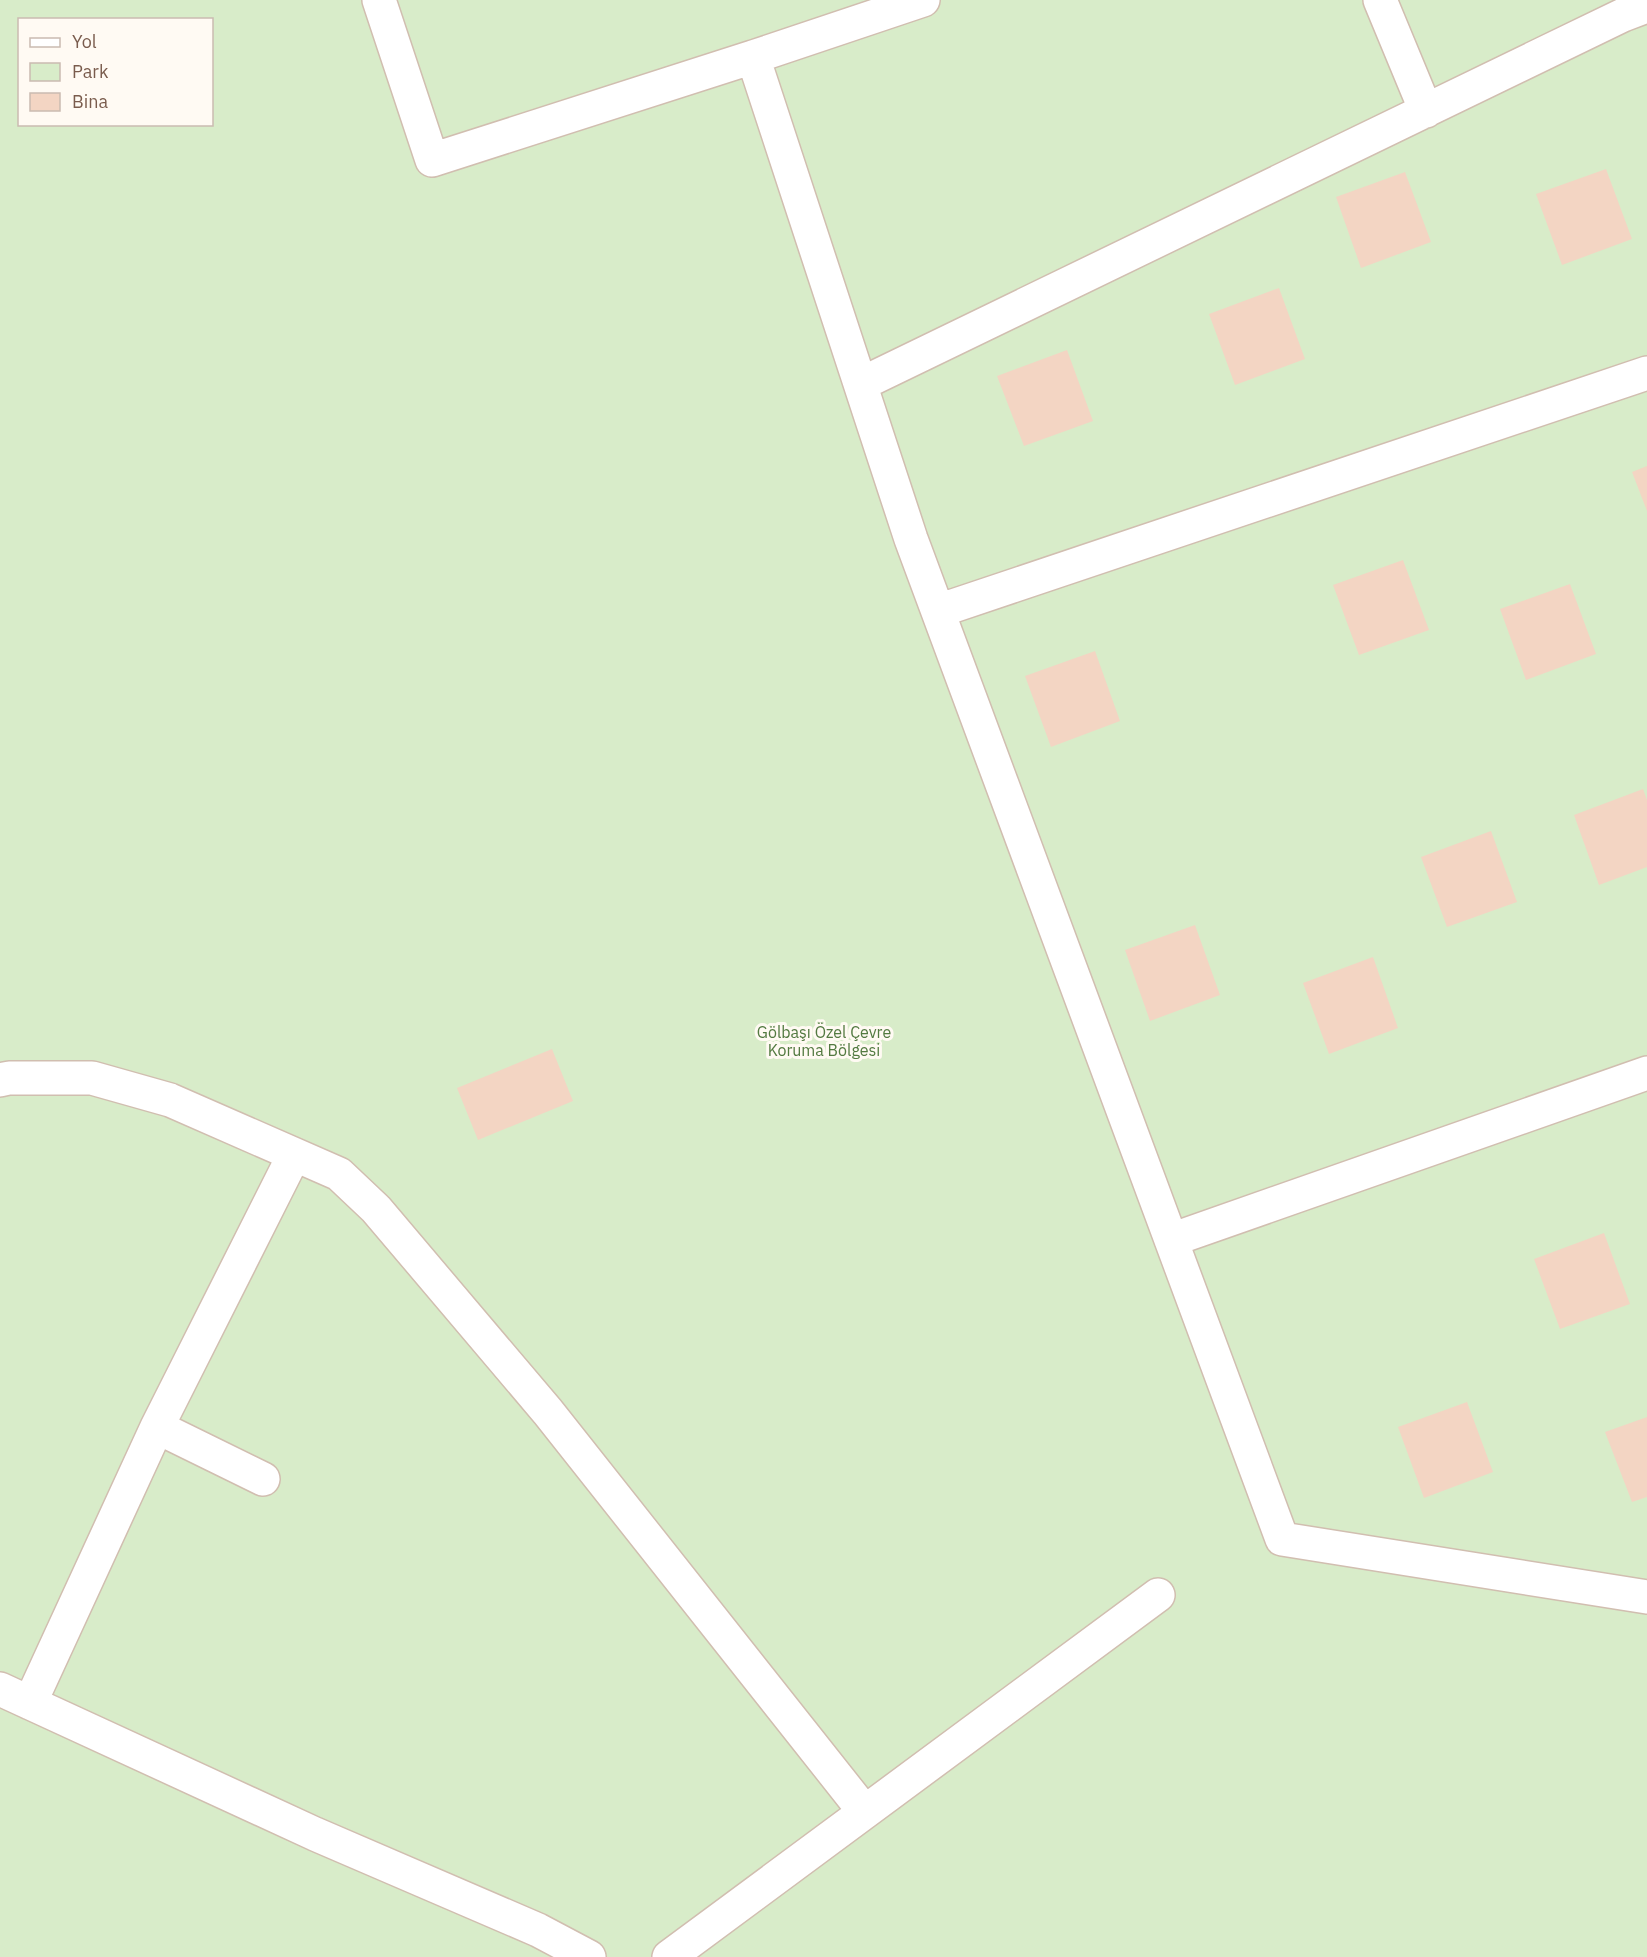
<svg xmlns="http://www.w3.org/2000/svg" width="1647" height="1957" font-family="'IBM Plex Sans',sans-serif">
  <rect width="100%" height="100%" fill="#fdf6ec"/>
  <path fill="#d8ecc9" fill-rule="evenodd" d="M0 0H1647V1957H0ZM20 20H212V124H20Z"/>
  <path fill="#f3d5c3" d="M1606 169 1632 239 1562 265 1536 194Z
    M1405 172 1431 242 1361 268 1336 197Z
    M1279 288 1305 359 1235 385 1209 314Z
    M1067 350 1093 421 1024 446 997 376Z
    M1647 466V511L1632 472Z
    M1403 560 1429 630 1359 655 1333 585Z
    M1570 584 1596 654 1526 680 1500 609Z
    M1095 651 1120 721 1051 747 1025 676Z
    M1643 789 1647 800V867L1599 885 1574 815Z
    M1491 831 1517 902 1447 927 1421 857Z
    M1195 925 1220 995 1150 1021 1125 950Z
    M1373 957 1398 1028 1329 1054 1303 983Z
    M552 1049 573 1101 478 1140 457 1088Z
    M1604 1233 1630 1304 1560 1329 1534 1259Z
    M1467 1402 1493 1472 1424 1498 1398 1427Z
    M1647 1417V1497L1632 1502 1605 1432Z"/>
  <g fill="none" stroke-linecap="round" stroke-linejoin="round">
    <g stroke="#d1beb0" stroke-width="36">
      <path id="minor" d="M379 0 432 160 753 57 911 539 1282 1539 1647 1597
        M1380 0 1426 111
        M753 57 923 0
        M861 384 1623 15 1647 6
        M938 611 1647 373
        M0 1080 9 1078H92L170 1100 339 1174 376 1209 548 1412 864 1811
        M1171 1240 1647 1073
        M157 1427 263 1479
        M0 1689 315 1834 538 1930 589 1957
        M30 1703 157 1427 294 1155
        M669 1957 1158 1595"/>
    </g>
    <use href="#minor" stroke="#fff" stroke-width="33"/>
  </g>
  <g text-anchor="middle" stroke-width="6" stroke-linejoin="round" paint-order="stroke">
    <g font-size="16" fill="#537a41" stroke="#fffaf3">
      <text x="824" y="1038">Gölbaşı Özel Çevre<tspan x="824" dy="18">Koruma Bölgesi</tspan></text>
    </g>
  </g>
  <rect x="18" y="18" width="195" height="108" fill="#fffaf3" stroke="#cabbb1" stroke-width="1.5"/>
  <rect x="30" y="38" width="30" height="9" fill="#ffffff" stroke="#cabbb1" stroke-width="1.5"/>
  <text x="72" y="48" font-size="18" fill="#7a5c4d">Yol</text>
  <rect x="30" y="63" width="30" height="18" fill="#d8ecc9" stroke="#cabbb1" stroke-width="1.5"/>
  <text x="72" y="78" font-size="18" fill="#7a5c4d">Park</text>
  <rect x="30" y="93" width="30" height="18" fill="#f3d5c3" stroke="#cabbb1" stroke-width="1.5"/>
  <text x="72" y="108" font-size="18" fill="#7a5c4d">Bina</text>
</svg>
